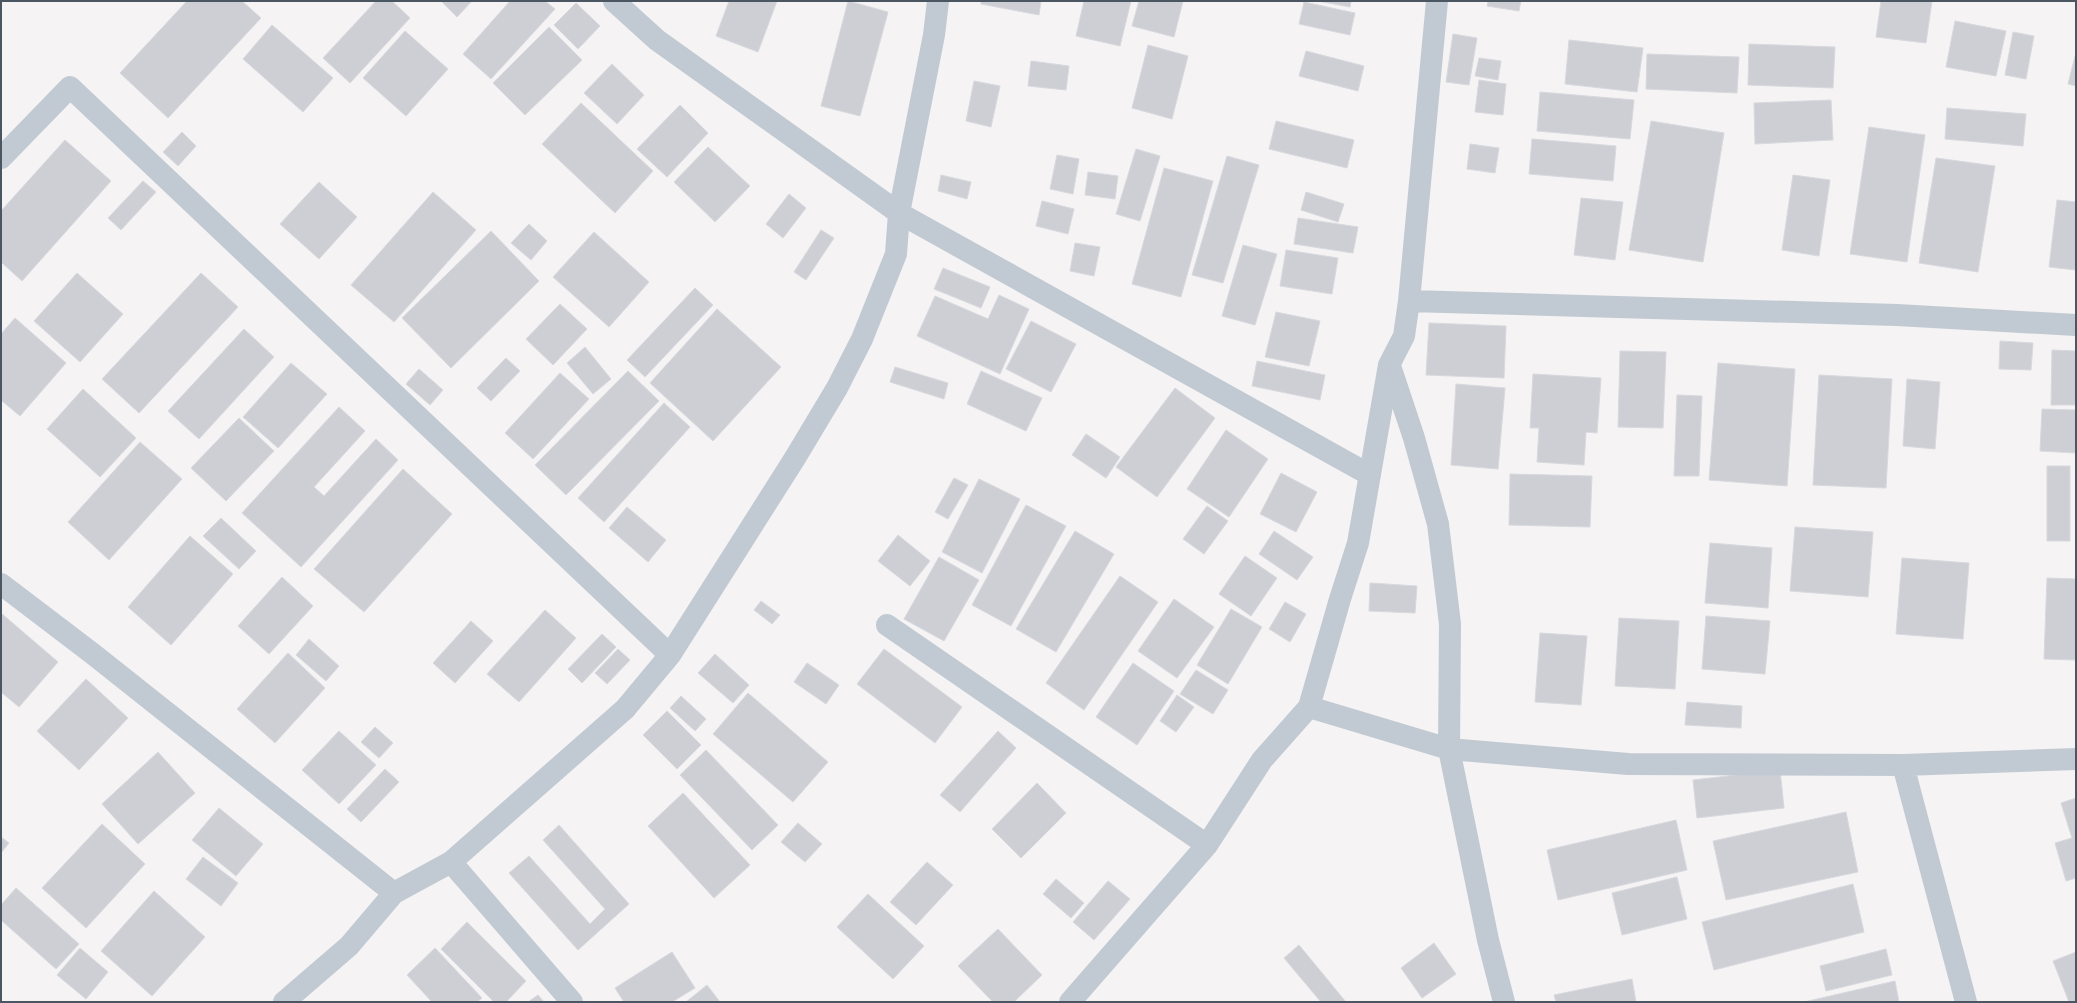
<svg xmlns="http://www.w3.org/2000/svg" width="2077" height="1003" font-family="'DM Sans',sans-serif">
  <rect width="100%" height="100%" fill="#f5f3f3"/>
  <path fill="#cdcfd5" stroke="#d7d9de" d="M187 1H242L261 18 168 118 120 73Z
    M376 1H392L410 18 350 83 323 58Z
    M441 1H472L457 17Z
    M510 1H545L555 9 491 79 463 54Z
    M729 1H777L758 52 716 36Z
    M848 1 888 12 860 116 821 106Z
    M981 1H1041L1039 15 981 4Z
    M1084 1H1131L1120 46 1076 36Z
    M1139 1H1183L1174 37 1132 26Z
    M1318 1H1351L1350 7Z
    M1488 1H1521L1519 11 1487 6Z
    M1881 1H1932L1926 43 1876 37Z
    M1304 2 1355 13 1350 35 1299 24Z
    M576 3 600 26 578 49 554 25Z
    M1955 21 2006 31 1996 76 1946 67Z
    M272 25 333 78 303 112 243 59Z
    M549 27 582 60 525 115 493 83Z
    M405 31 448 69 406 116 363 78Z
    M2013 32 2034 36 2026 79 2005 75Z
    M1453 34 1477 38 1469 85 1446 82Z
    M1569 40 1643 48 1637 92 1565 84Z
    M1749 44 1835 47 1833 88 1748 85Z
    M1148 45 1188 56 1172 119 1132 108Z
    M1306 51 1364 66 1358 91 1299 76Z
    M1647 54 1739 57 1737 93 1646 89Z
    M2075 56 2076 57V86L2068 84Z
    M1479 58 1501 61 1498 80 1475 76Z
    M1031 61 1069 66 1066 90 1028 86Z
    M612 64 644 95 617 124 584 93Z
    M1479 80 1506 84 1503 115 1475 112Z
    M974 81 1000 86 991 127 966 121Z
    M1540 92 1634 100 1630 139 1537 131Z
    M1831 100 1833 140 1755 144 1754 103Z
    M581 103 653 171 615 213 542 144Z
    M680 105 708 133 667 177 637 149Z
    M1947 108 2026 114 2023 146 1945 139Z
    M1276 121 1354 140 1347 168 1269 149Z
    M1651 121 1724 133 1703 262 1629 250Z
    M1869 127 1925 135 1907 262 1850 254Z
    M182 132 196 146 178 166 163 152Z
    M1532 139 1616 146 1613 181 1529 174Z
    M65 140 111 181 22 281 1 262V211Z
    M1470 144 1499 148 1495 173 1467 169Z
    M708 147 750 186 715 222 674 182Z
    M1136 149 1160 156 1140 221 1116 214Z
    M1057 155 1079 159 1073 194 1050 189Z
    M1227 156 1259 165 1223 283 1192 275Z
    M1936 158 1995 166 1978 272 1919 263Z
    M1164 168 1213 181 1181 297 1132 284Z
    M1088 172 1118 176 1115 199 1085 195Z
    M941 175 971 182 967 199 938 191Z
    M1793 175 1830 180 1819 256 1782 250Z
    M143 181 156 192 121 230 108 218Z
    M319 182 357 217 319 259 280 224Z
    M433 192 476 230 394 322 351 285Z
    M1306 192 1344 204 1338 222 1301 210Z
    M789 194 806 208 783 238 766 224Z
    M1581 198 1623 202 1615 260 1574 255Z
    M2057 200 2076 202V270L2049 267Z
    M1042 201 1074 209 1068 234 1036 226Z
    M1298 218 1358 227 1353 253 1294 244Z
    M529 224 547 241 531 260 511 243Z
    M821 230 834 238 806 280 794 272Z
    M491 231 539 281 451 368 402 318Z
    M594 232 649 282 609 327 553 277Z
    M1075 243 1100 247 1094 276 1070 271Z
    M1243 245 1277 254 1255 325 1222 316Z
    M1286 250 1338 258 1332 294 1280 286Z
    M943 268 990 287 981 308 934 289Z
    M77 273 123 314 80 362 34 321Z
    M201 273 238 307 139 413 102 379Z
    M695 288 713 305 645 377 627 360Z
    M999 295 1029 309 1000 374 917 336 935 296 988 319Z
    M560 304 587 329 553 365 526 339Z
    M717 309 781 367 713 441 650 383Z
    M1276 312 1320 321 1309 366 1265 357Z
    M15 318 66 363 20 416 1 400V334Z
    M1031 321 1076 344 1051 392 1006 369Z
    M1429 323 1506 326 1504 378 1426 375Z
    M244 329 274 357 199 439 168 411Z
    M2000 341 2033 343 2031 370 1999 369Z
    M585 347 611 379 593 394 567 363Z
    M2052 350 2076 351V405H2051Z
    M1620 351 1666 352 1663 428 1618 427Z
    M506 358 520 371 491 401 477 388Z
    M1257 361 1325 375 1320 400 1252 386Z
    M291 363 327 394 278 448 243 417Z
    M1718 363 1795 369 1787 486 1709 480Z
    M895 367 948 383 944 399 890 382Z
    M419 369 443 390 430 405 406 384Z
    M628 371 659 401 566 495 535 465Z
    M981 371 1042 398 1026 431 967 404Z
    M560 373 589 399 533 459 505 433Z
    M1533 374 1601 378 1597 433 1586 432 1584 465 1537 462 1539 428H1530Z
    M1819 375 1892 379 1886 488 1813 485Z
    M1907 379 1940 382 1935 449 1903 446Z
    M1456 384 1505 388 1498 469 1451 465Z
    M1175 388 1215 418 1157 497 1116 467Z
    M83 389 136 438 100 477 47 429Z
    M1677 395 1702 396 1699 476H1674Z
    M664 403 690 427 604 522 578 498Z
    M339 407 365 431 314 487 324 496 376 439 398 460 301 567 242 513Z
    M2042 409 2076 410V453L2040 451Z
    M239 418 274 451 226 501 191 468Z
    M1226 430 1268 459 1229 517 1187 489Z
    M1086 434 1120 457 1106 478 1072 455Z
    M140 442 182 479 109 560 68 522Z
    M2047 466H2070V541H2047Z
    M403 469 452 514 364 612 314 569Z
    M1281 473 1317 492 1296 532 1260 514Z
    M1510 474 1592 476 1590 527 1509 525Z
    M954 478 968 485 948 519 935 512Z
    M979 479 1020 499 982 573 942 552Z
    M1026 505 1066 526 1011 626 972 605Z
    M1207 506 1228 521 1204 554 1183 539Z
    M627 507 666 540 648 562 609 528Z
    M221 518 256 551 239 569 203 536Z
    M1795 527 1873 532 1868 597 1790 591Z
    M1075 531 1114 554 1056 652 1016 629Z
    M1274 531 1313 557 1297 580 1259 554Z
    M898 535 930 561 910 586 878 561Z
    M190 536 233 574 171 645 128 607Z
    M1710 543 1772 548 1768 608 1705 603Z
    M1245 556 1277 578 1251 616 1219 594Z
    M939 557 979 580 944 641 904 619Z
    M1902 558 1969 563 1963 639 1896 634Z
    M1120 576 1158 602 1084 710 1046 683Z
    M282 577 313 606 269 654 238 626Z
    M2047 578 2076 579V660L2044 659Z
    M1370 583 1417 586 1415 613 1369 611Z
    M1174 599 1214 627 1177 678 1138 651Z
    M761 601 780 615 772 624 754 610Z
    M1285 602 1306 614 1290 642 1269 629Z
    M1231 609 1262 627 1228 684 1197 665Z
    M545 610 576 638 519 702 487 674Z
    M1 613 58 662 19 707 1 692Z
    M1706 616 1770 621 1765 674 1702 669Z
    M1619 618 1679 621 1675 689 1615 686Z
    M471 621 493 641 455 683 433 663Z
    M1540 633 1587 636 1581 705 1535 702Z
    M602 634 616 647 582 683 568 669Z
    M309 639 339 666 326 681 296 655Z
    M618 649 630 660 607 684 595 673Z
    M884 649 962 707 935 743 857 684Z
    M288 653 325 688 275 743 237 709Z
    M715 654 749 685 733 703 698 673Z
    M807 663 839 685 826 704 794 682Z
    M1133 663 1174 691 1137 745 1096 717Z
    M1196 670 1228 690 1213 714 1180 694Z
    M86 679 128 718 79 770 37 731Z
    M748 693 828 762 793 802 713 734Z
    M1177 695 1194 707 1176 732 1160 721Z
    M681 696 706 719 695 731 670 708Z
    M1687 702 1742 706 1741 728 1685 725Z
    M667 711 701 745 677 769 643 735Z
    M375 727 393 743 379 758 361 742Z
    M339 731 376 765 339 804 302 770Z
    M998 731 1016 748 960 812 940 795Z
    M706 750 778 825 752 850 680 775Z
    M158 752 195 793 138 844 102 804Z
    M385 769 399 782 361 822 347 809Z
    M1780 770 1784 808 1697 818 1693 780Z
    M1037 783 1066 813 1021 858 992 829Z
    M683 793 750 865 714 898 648 826Z
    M2076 798V878L2066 881 2055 843 2072 838 2061 803Z
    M219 808 263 844 236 876 192 840Z
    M1846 812 1858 872 1726 900 1713 841Z
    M1676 820 1687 870 1558 900 1547 850Z
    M798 823 822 844 805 862 781 842Z
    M102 824 145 864 86 928 42 888Z
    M559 825 629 904 578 950 509 873 529 856 590 924 605 909 543 840Z
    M1 837 9 843 1 853Z
    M203 857 238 883 221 906 186 879Z
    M927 862 953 885 916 925 890 902Z
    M1677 877 1687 919 1622 935 1612 893Z
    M1056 879 1084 903 1071 918 1043 894Z
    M1108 881 1130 899 1094 940 1073 922Z
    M1853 884 1864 932 1714 970 1702 922Z
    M16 888 79 944 56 969 1 920V905Z
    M154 891 205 937 152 996 101 951Z
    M868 894 924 946 893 979 837 927Z
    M467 922 526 981 506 1002H494L441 949Z
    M998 929 1042 975 1014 1002H993L958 966Z
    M1434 943 1456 974 1422 998 1401 968Z
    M1299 945 1346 1002H1321L1284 958Z
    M80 948 108 972 86 999 57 975Z
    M435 948 482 998 477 1002H432L407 975Z
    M1886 949 1892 975 1826 991 1820 966Z
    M672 952 695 988 672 1002H624L615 988Z
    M2076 952V1002H2069L2053 961Z
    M1632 979 1636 1002H1556L1554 995Z
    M1895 981 1899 1002H1804Z
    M707 985 720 1002H686Z
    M538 995 544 1002H528Z"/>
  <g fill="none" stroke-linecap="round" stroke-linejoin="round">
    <path stroke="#c1cad2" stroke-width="22" d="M614 1 657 40 899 213 1370 475
      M1 158 70 87 670 655
      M1409 301 1897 315 2076 325
      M1390 366 1414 438 1438 524 1450 624 1449 749 1488 940 1504 1002
      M1 584 93 654 394 893
      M887 625 1207 845
      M1309 707 1449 749 1628 764 1903 765 2076 759
      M1903 765 1966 1002
      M451 862 572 1002
      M284 1002 349 946 394 893 451 862 625 709 670 655 795 458 837 388 862 339 896 254 899 213 934 35 938 1
      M1070 1002 1207 845 1262 760 1309 707 1340 599 1358 543 1389 365 1404 336 1409 301 1437 1"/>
  </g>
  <rect width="2077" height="1003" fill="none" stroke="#4a5661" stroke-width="4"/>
</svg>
